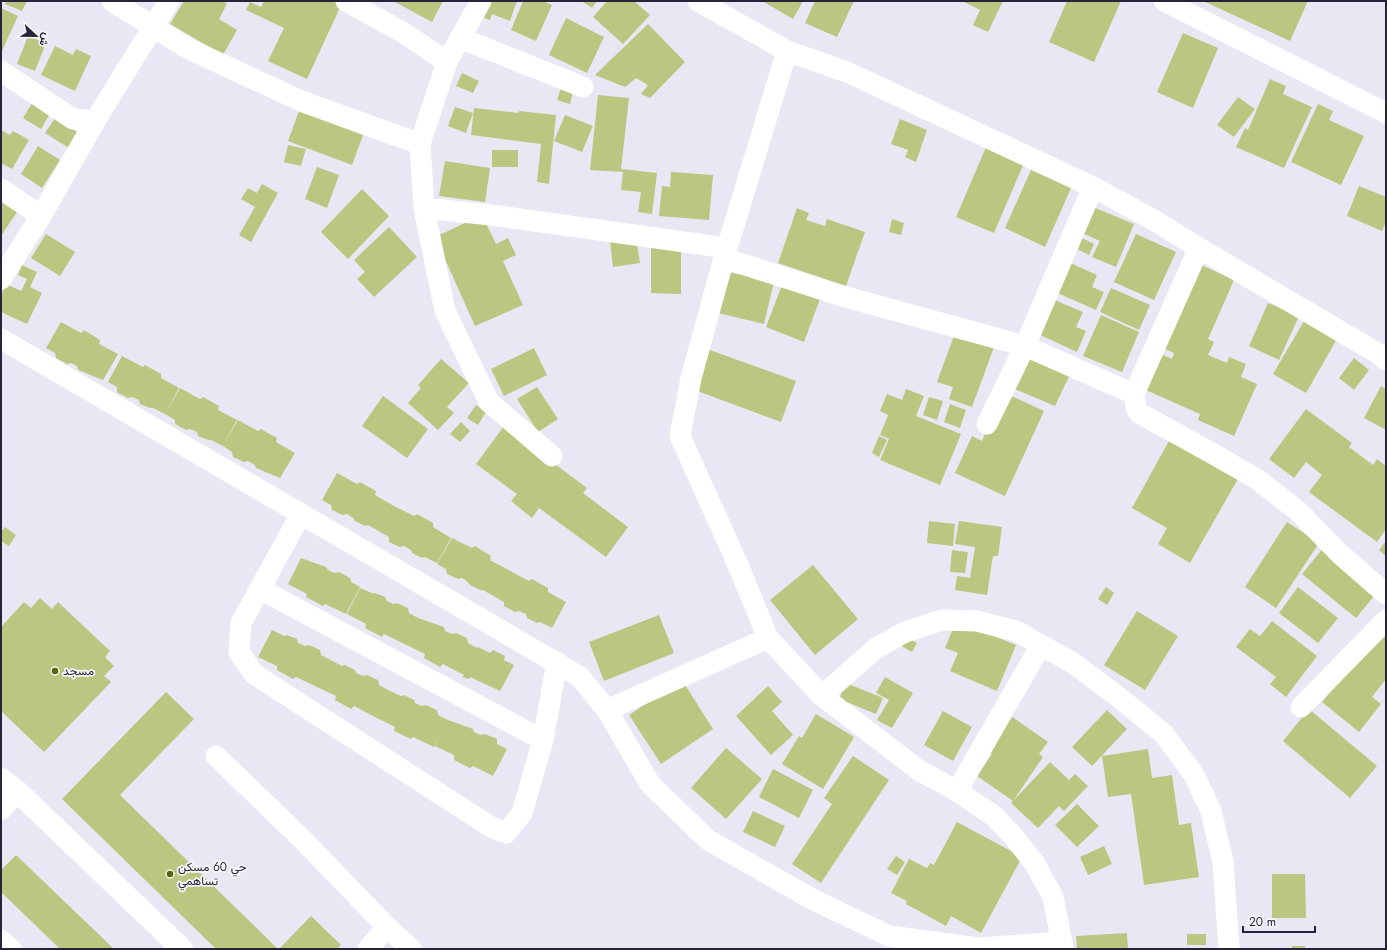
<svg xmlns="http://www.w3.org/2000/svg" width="1387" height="950" font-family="Jost,Vazirmatn,sans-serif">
  <rect width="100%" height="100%" fill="#eae7f5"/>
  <path fill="#bbc680" d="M6 1H27L22 11 5 4Z
    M184 1H223L227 4 219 19 237 30 223 55 170 24Z
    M264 1H343L307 79 268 61 284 28 246 10 250 2 261 7Z
    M393 1H443L432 22Z
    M491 1H517L510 21 492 14 490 20 484 18Z
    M523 1H543L552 5 536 41 511 30Z
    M581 1H597L592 8Z
    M607 1H634L650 15 623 44 593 17Z
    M762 1H803L793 19Z
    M815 1H854L837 37 805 23Z
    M962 1H1003L988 32 973 25 980 10Z
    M1067 1H1121L1094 62 1049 42Z
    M1203 1H1308L1290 41Z
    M1 8 18 16 1 53Z
    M566 18 604 37 587 73 549 55Z
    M648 24 685 62 650 98 641 94 648 85 636 78 625 87 595 75Z
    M1183 33 1218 48 1193 108 1157 92Z
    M28 36 46 43 35 71 17 64Z
    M55 46 73 55 76 49 91 56 75 91 41 75Z
    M462 73 479 81 473 93 456 86Z
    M1270 79 1286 86 1283 94 1312 107 1284 168 1236 147 1245 128 1248 130Z
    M562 85 574 88 570 104 557 100Z
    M598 95 629 98 621 169 657 173 652 214 638 212 641 192 621 190 623 172 590 170Z
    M1238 97 1255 109 1234 137 1217 125Z
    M34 100 52 110 41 129 23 118Z
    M1318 104 1333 111 1329 120 1364 136 1341 185 1291 162Z
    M455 107 473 113 466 133 448 126Z
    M474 108 518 113 519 111 556 115 549 184 537 182 541 144 471 135Z
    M299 111 363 135 352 165 288 141Z
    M565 115 593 126 582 152 554 141Z
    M55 118 82 135 72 150 45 133Z
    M900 119 927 130 916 162 905 157 908 150 891 144Z
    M1 130 10 135 13 131 29 140 12 169 1 163Z
    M288 145 306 149 301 166 284 162Z
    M38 146 60 160 42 188 21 174Z
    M986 147 1024 163 994 233 956 217Z
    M492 150H518V167H492Z
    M445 161 490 168 485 202 439 196Z
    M317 167 339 175 327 208 305 199Z
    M1031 170 1071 188 1045 247 1005 228Z
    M671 172 713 175 709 220 659 216 662 186 670 187Z
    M262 184 278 193 251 242 239 235 255 207 241 199 248 188 257 193Z
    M1359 186 1386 197V222L1382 231 1347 216Z
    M362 189 389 216 348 259 321 232Z
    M1 198 19 209 1 236Z
    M1093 207 1134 224 1116 267 1092 257 1100 241 1082 233Z
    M797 208 809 213 806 220 825 226 827 219 865 232 846 286 778 263Z
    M482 215 496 244 508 238 516 255 503 261 523 305 475 326 435 237Z
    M892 219 904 223 901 235 889 232Z
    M389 227 417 257 374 297 357 279 365 272 354 260Z
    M46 234 75 252 60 276 31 258Z
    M1136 234 1176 252 1154 300 1114 282Z
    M1076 235 1094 244 1089 255 1071 246Z
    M636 238 640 263 613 267 610 241Z
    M651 244H681V294L651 293Z
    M1066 261 1097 275 1092 287 1104 292 1096 310 1053 291Z
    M1197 263 1234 280 1208 339 1214 342 1208 355 1227 363 1229 357 1246 364 1241 377 1257 384 1234 436 1198 420 1200 414 1139 387 1155 351 1172 359 1174 353 1160 347Z
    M22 265 37 272 30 287 42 293 27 324 1 312V296L6 284 21 291 27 279 18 275Z
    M728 272 774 282 764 324 718 313Z
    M782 285 820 299 804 342 766 327Z
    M1111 288 1150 305 1139 330 1100 312Z
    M1050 298 1083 312 1076 327 1086 331 1077 352 1034 332Z
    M1268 303 1299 316 1279 360 1249 346Z
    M1101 315 1139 332 1122 372 1083 356Z
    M1304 321 1337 339 1306 393 1273 374Z
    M61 322 81 333 84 330 100 340 99 344 118 354 103 380 78 370 77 366 71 363 67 364 56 358 55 353 46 348Z
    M955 333 994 347 972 407 949 399 953 387 937 382Z
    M534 348 547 375 504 396 491 369Z
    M707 349 796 381 781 422 692 389Z
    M1026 350 1072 370 1055 406 1010 387Z
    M122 356 143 367 145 365 161 374V378L179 388 165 414 153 408H150L140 404 139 400 132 397 128 398 117 392V387L108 382Z
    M1354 358 1369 370 1354 390 1339 378Z
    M441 359 469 383 447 407 454 413 438 430 408 403 421 388 418 385Z
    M1381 386 1386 389V430L1364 418Z
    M537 387 558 419 538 432 517 399Z
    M180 388 200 399 203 397 219 406 218 410 237 420 223 446 211 440H208L198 436 197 432 190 429 186 430 175 424V420L165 414Z
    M906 389 924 396 916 416 961 434 940 485 880 460 889 439 880 435 888 415 880 411 887 394 902 400Z
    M1003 392 1044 411 1005 496 955 473 972 436 982 441Z
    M383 396 428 429 407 458 362 426Z
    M929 397 943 401 937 420 923 415Z
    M950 404 966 410 960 428 944 422Z
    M476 405 486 412 478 425 467 418Z
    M1306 409 1352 443 1349 447 1373 465 1377 459 1386 466V529L1377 542 1309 492 1322 475 1306 462 1294 478 1269 459Z
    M238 420 258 431 261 429 277 438 276 442 295 453 280 478 256 468 255 465 248 461 244 462 233 457 232 452 223 446Z
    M461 422 470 431 460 442 450 434Z
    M504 426 587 488 583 493 628 527 606 557 539 508 532 518 511 501 517 494 476 464Z
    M879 436 887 440 879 457 872 453Z
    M1170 439 1239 477 1190 563 1158 544 1167 528 1132 508Z
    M337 473 357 484 360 482 376 491 375 495 394 506 414 516 417 514 433 523V527L451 538 437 563 425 557 422 558 412 553 411 550 404 546 400 547 389 542V537L368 525 365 526 355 521 353 518 347 514 343 515 332 510 331 505 322 500Z
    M929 521 955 524 953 546 927 543Z
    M959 521 1002 527 998 556H993L987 595 955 590 957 576 970 578 975 547 955 544Z
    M1287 522 1319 543 1276 608 1245 587Z
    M5 527 16 535 9 546 1 541V532Z
    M452 538 472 548 475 546 491 556 490 560 529 581 532 579 548 588V592L566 602 552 628 540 622 537 623 527 618 526 614 519 611 515 612 504 606V602L483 590H480L470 585 468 582 462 578 458 579 447 574 446 569 437 564Z
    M1386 541V556L1379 550Z
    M1325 546 1379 590 1356 618 1302 574Z
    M952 550 968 552 965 573 950 572Z
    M301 558 326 567 328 570 334 573 339 572 350 578 351 582 360 587 346 614 325 604 323 606 306 597 307 594 288 584Z
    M813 565 858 619 815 655 770 600Z
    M1106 587 1114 593 1107 605 1098 599Z
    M1298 587 1338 618 1318 643 1279 613Z
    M360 588 372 593H375L385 597 387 601 393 604 397 603 408 608 409 613 418 618 444 627 445 631 452 634 456 633 467 638 468 643 477 648 478 647 490 653 493 650 505 656 504 660 514 665 500 691 470 677 469 679 462 677 464 675 443 664 440 667 424 658 425 654 384 634 382 637 365 628 366 624 347 614Z
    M40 598 52 609 58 602 110 651 105 657 114 666 104 676 111 682 44 752 1 711V627L24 602 31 608Z
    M1137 611 1178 636 1145 690 1104 665Z
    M659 615 674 653 604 681 589 642Z
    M956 621 1016 645 997 691 950 671 958 653 945 648Z
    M1272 621 1317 656 1286 697 1270 684 1276 677 1236 647 1250 629 1260 636Z
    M1386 625V679L1372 697 1381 704 1359 732 1322 702Z
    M272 630 284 636 287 635 297 639 298 643 305 646 309 645 320 650 321 655 342 666 345 665 355 670 356 673 363 676 367 675 378 680 379 685 388 690 401 696 404 695 414 700 415 703 422 706 426 705 437 710 438 715 448 720 473 729 474 732 481 735 485 734 497 739V744L507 749 493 776 473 766 470 768 454 760V755L435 746 440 734 434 747 413 737 411 739 394 731 395 727 375 717 384 699 375 717 354 706 351 709 335 700 336 696 296 677 293 679 277 670V666L258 657Z
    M903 636 917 643 912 652 898 644Z
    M885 677 913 693 892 728 877 720 889 700 876 693Z
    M682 680 713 729 661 764 629 715Z
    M846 683 883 698 876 714 839 699Z
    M768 686 782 702 772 711 793 735 771 755 736 716Z
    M166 692 194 719 120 795 278 949H216L62 799Z
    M1309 709 1377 766 1350 798 1283 741Z
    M1107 710 1127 729 1092 766 1072 747Z
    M943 711 972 727 953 761 924 745Z
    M816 714 854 737 823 789 782 764 799 736 802 738Z
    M1011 716 1048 742 1039 754 1043 757 1013 801 977 776 992 754 987 751Z
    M726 748 762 779 726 819 691 788Z
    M1148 749 1152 778 1172 775 1179 825 1191 823 1199 877 1144 885 1131 794 1108 797 1102 756Z
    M853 756 889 780 821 883 792 864 832 804 824 798Z
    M1050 762 1069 780 1075 774 1088 786 1064 811 1059 806 1038 828 1011 803Z
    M773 769 813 790 799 818 759 797Z
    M1077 804 1099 826 1077 847 1055 825Z
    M753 811 785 826 775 847 743 832Z
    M957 822 1022 857 981 933 951 916 946 926 906 904 907 901 891 893 909 859 927 868 930 863 934 865Z
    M1104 846 1112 864 1088 875 1080 857Z
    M16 855 114 949H60L1 892V870Z
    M896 856 905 862 897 875 887 869Z
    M1272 874H1305L1306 918H1272Z
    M311 916 341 945 337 949H279Z
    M1127 933 1128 949H1077L1076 936Z
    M1187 934H1206V945H1187Z
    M1292 946H1305V949H1292Z"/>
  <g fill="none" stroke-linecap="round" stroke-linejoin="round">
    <path stroke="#fff" stroke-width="21" d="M112 1 189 49 301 101 420 144
      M346 1 404 33 447 62
      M481 1 447 62 420 144 424 208 445 311 489 402 552 456
      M698 1 787 51 847 72 1093 187 1152 219 1199 248 1379 354 1386 360
      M1164 1 1386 113
      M460 38 583 87
      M787 51 724 258 691 378 680 436 738 565 768 638 822 696 920 771 957 791 994 816 1013 836 1035 864 1053 897 1063 949
      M1 71 73 119 95 121
      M1 189 41 216
      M424 208 491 215 727 248
      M1199 248 1134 394 1136 408 1139 413 1208 451 1257 479 1299 512 1340 554 1386 594
      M724 258 842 296 1025 346 1134 394
      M1 279 41 216 95 121 169 1
      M1 339 579 676 607 710
      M987 424 1025 346 1093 187
      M301 514 241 623 239 652 254 674 491 827 506 833 522 813 543 740 557 662
      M260 589 543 740
      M768 638 607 710 650 784 708 840 812 899 889 936 979 948 1062 942
      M822 696 875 649 905 632 942 620 977 621 1016 631 1073 663 1121 699 1164 734 1194 775 1211 811 1223 862 1229 949
      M1301 707 1386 620
      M216 756 303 840 387 927 411 949
      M957 791 1041 645
      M1 810 17 791
      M1 940 11 949
      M368 949 387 927"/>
    <path stroke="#fff" stroke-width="22" d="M1 779 17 791 182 949"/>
  </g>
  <g fill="#5a6403" stroke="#f7f7f7" stroke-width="1.5">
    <circle cx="55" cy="671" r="4"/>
    <circle cx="170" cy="874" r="4"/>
  </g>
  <g text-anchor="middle" stroke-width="3.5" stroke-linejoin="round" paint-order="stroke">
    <g font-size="12" fill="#29223b" stroke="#f7f7f7" text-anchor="start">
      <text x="63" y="675">مسجد</text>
      <text x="178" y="871">حي 60 مسكن<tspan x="178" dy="14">تساهمي</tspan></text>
    </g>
  </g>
  <rect width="1387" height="950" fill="none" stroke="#29223b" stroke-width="4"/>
  <g transform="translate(36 36) rotate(112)" stroke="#f7f7f7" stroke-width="3" paint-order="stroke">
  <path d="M0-3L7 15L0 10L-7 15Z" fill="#29223b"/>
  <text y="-6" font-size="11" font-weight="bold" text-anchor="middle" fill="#29223b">ش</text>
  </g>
  <path d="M1243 926v6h72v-6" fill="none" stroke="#29223b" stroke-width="2"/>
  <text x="1249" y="926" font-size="12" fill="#29223b" stroke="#f7f7f7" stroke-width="3" paint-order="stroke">20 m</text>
</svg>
